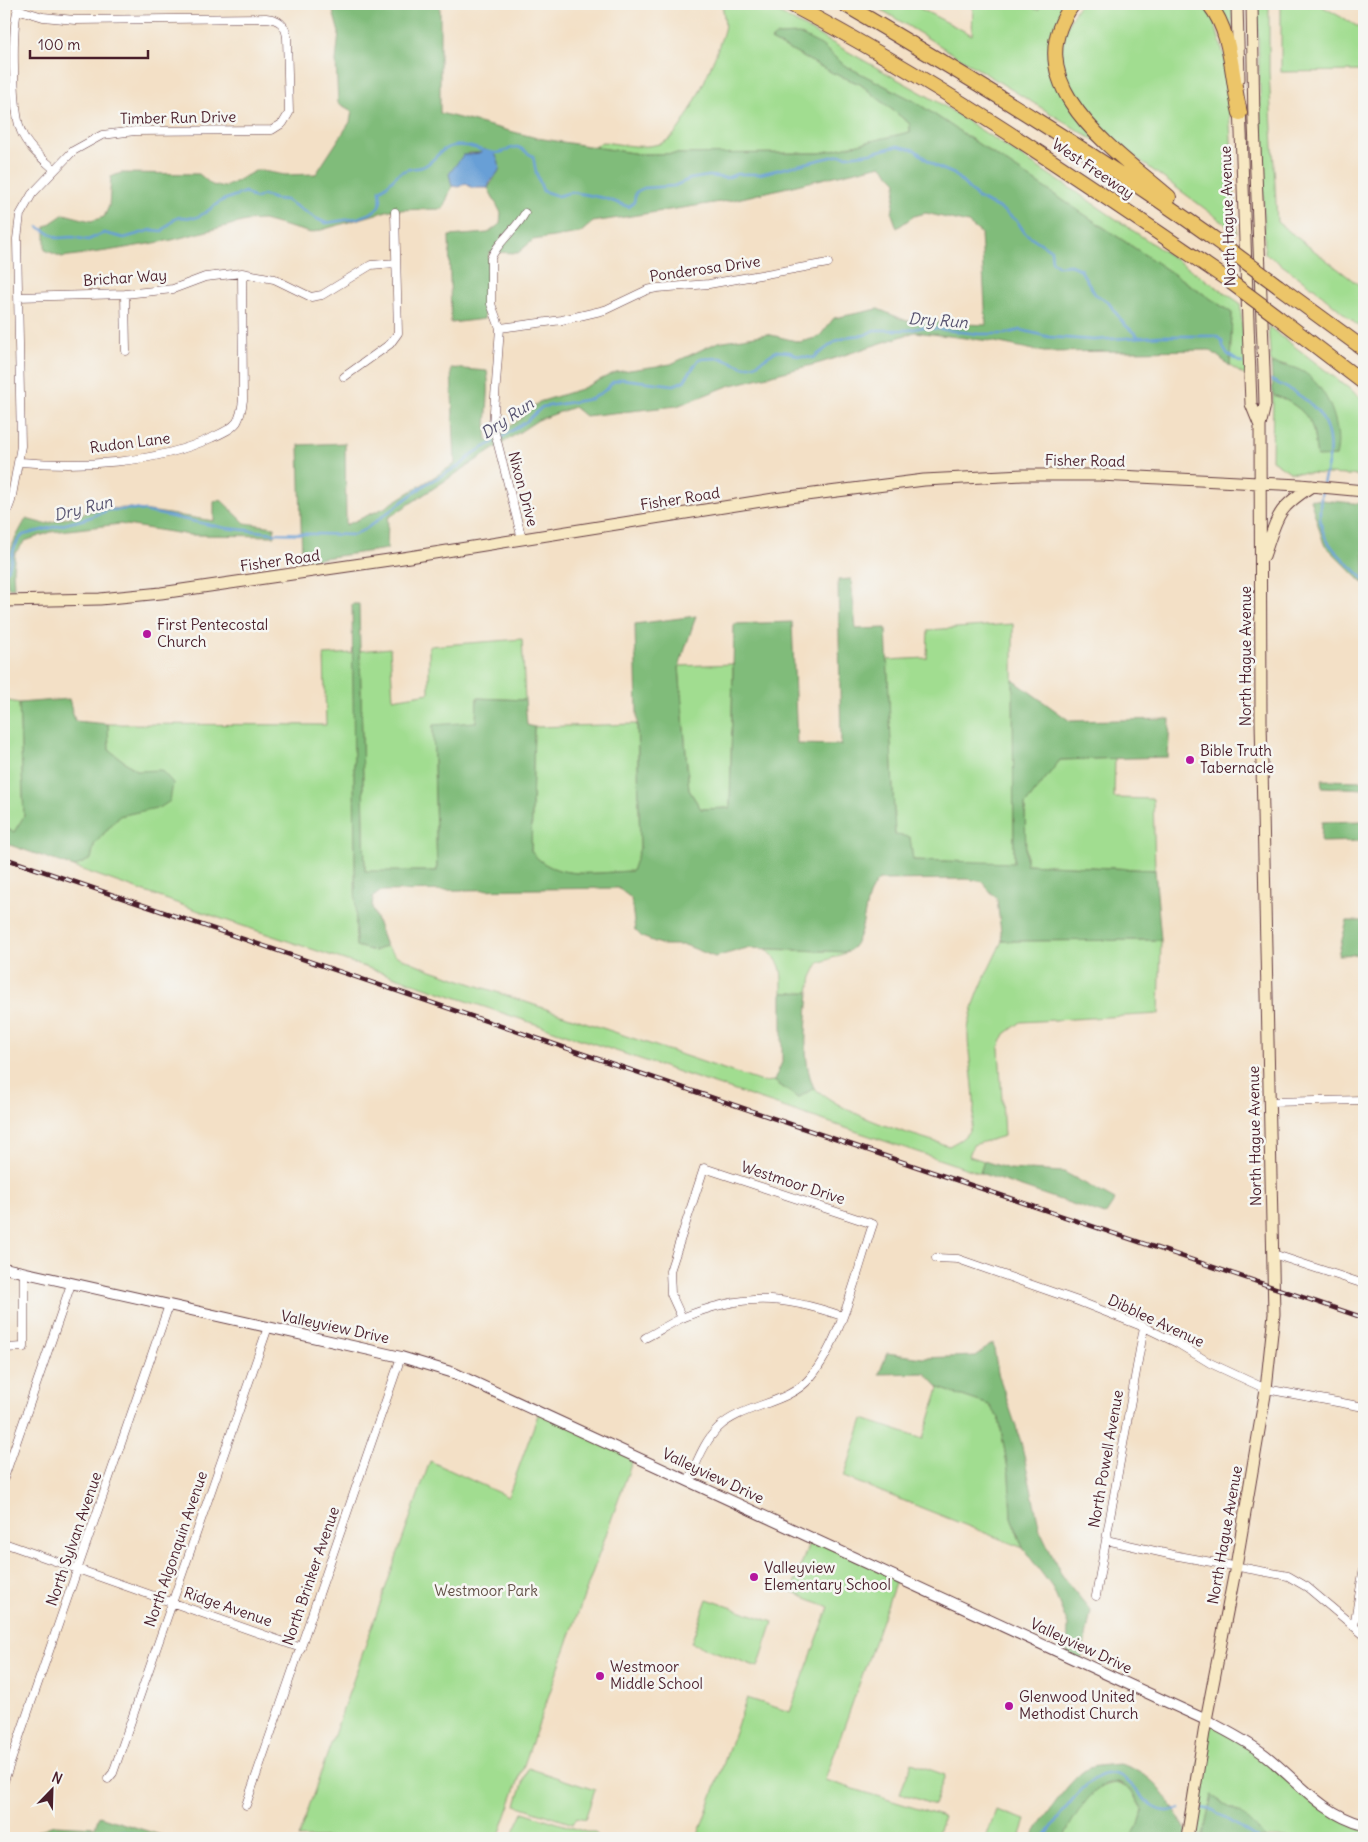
<svg xmlns="http://www.w3.org/2000/svg" width="1368" height="1842" font-family="Delius,sans-serif">
  <rect width="100%" height="100%" fill="#f6f6f2"/>
  <filter id="ink" filterUnits="userSpaceOnUse"><feTurbulence type="fractalNoise" baseFrequency=".02" numOctaves="2"/><feDisplacementMap in="SourceGraphic" scale="10" xChannelSelector="R" yChannelSelector="G"/><feConvolveMatrix kernelMatrix="1 2 1 2 8 2 1 2 1" color-interpolation-filters="sRGB"/></filter>
  <filter id="wash" filterUnits="userSpaceOnUse"><feTurbulence type="fractalNoise" baseFrequency=".0096" numOctaves="4" result="noise"/><feDisplacementMap in="SourceGraphic" scale="20" xChannelSelector="R" yChannelSelector="G"/><feGaussianBlur stdDeviation="1.12" result="paint"/><feColorMatrix in="noise" values="0 0 0 0 0 0 0 0 0 0 0 0 0 0 0 0 0 1.4 0 .05"/><feComposite in="paint" operator="in"/></filter>
  <g filter="url(#wash)">
    <rect width="100%" height="100%" fill="#f3e0c6"/>
    <path fill="#a1dd90" stroke="#767e5e" d="M722 4H763L938 102 1079 194 1240 303 1247 377 1230 366 1232 313 914 101 844 65 821 45 771 40 833 73 860 84 910 124V132L820 153 639 154 594 147 602 142C623 144 647 151 666 141 686 132 718 52 724 30 726 23 723 12 722 4Z
      M872 4H911L972 35 973 4H1025L1038 10 1042 4H1067L1052 62 1097 142Z
      M1080 4H1203L1213 18 1226 62 1237 233C1210 212 1182 192 1154 171 1100 131 1027 78 1080 4Z
      M1214 4H1232L1233 40Z
      M1257 4H1269V72L1277 222 1364 289V331L1314 288 1265 253Z
      M1281 4H1318L1364 30V71L1281 72Z
      M1268 326 1364 400V476L1290 472 1272 460 1273 395C1287 399 1305 410 1311 424 1315 433 1315 447 1317 456H1336L1288 365 1271 364Z
      M1013 624 1014 864 913 860 895 835 887 660 927 658 928 630Z
      M522 639 525 700 477 698 476 722 433 726 437 871 365 872 360 651 390 648 393 699 429 693V646Z
      M353 653 356 946 374 951 386 946 397 956 431 970 762 1082 774 1081 798 1098 814 1088C853 1119 902 1131 949 1146 954 1143 961 1140 965 1136 986 1116 963 1051 969 1023 975 994 990 967 1002 941L1161 940 1159 1014 1021 1022 1005 1034 999 1047 1004 1136 973 1145 969 1156 984 1161 980 1173 222 919 74 867 91 859 94 845 119 816 136 812 137 771 109 750 108 724 326 725 324 655Z
      M733 664 730 808 701 809 689 790 679 666Z
      M4 700 19 703 24 817 14 832 4 828Z
      M637 724 640 848 633 871C597 872 555 882 531 852L534 727Z
      M1115 758 1114 798 1153 799 1155 870 1026 864 1025 805 1060 760Z
      M766 949 848 952 819 963 812 977 809 992 782 993C782 970 783 964 766 949Z
      M939 1388 989 1405 999 1418 1009 1475 1011 1517 1023 1548 844 1477 863 1419 923 1439Z
      M539 1412 634 1456 498 1838H298L430 1461 508 1497Z
      M811 1538 897 1578 825 1780 944 1817 936 1838H697L747 1698 790 1712 829 1607 791 1592Z
      M707 1599 773 1622 758 1667 691 1643Z
      M1206 1720 1239 1737 1308 1794 1364 1825V1838H1266L1242 1814 1212 1797 1203 1835 1188 1833Z
      M912 1763 945 1775 934 1805 900 1793Z
      M528 1768 595 1790 585 1819 577 1817 573 1824 516 1805Z
      M1116 1783 1130 1789 1143 1811C1140 1822 1137 1832 1127 1838H1063C1075 1815 1088 1786 1116 1783Z
      M996 1810 1026 1820 1020 1838H986Z
      M523 1812 586 1832H595L599 1838H511Z"/>
    <path fill="#80bc7a" stroke="#656e52" d="M331 4H440V113L537 138 639 154 820 153 910 132V124L860 84 833 73 771 40 777 35 799 34 821 45 844 65 914 101 1232 313 1230 366 1210 350 1044 352 990 341 915 332 820 363 728 386 677 406 585 416 574 407 538 420 388 518 387 549 302 561 299 445 345 443 346 525 384 508 455 464 451 368 487 371C491 394 484 418 487 441L519 420 539 402 581 389 616 372 671 364 718 342 767 334 800 342 819 337 834 318 878 309 907 321 986 325 981 233 968 223 926 213 914 216 897 228 892 214 897 182 881 165 733 200 593 222 580 233 533 240 518 253 489 252 484 319 451 323 449 236 488 233 500 224 501 213 488 188 500 169 480 153H469L449 174 452 186 443 209 390 210 311 233 263 220 246 221 172 240 107 251 62 257 45 250V227L64 214 91 221 104 217 109 206 111 177 121 173 199 174 212 185 225 187 257 170 285 175 316 174 350 122 352 111 338 103 336 61 339 33Z
      M1271 364C1283 365 1294 366 1305 373 1329 390 1343 429 1336 456L1317 457C1315 447 1315 433 1311 424 1305 410 1287 399 1273 395Z
      M220 499 245 523 274 527 275 536 190 535 120 524 51 532 25 541 15 553 13 569 14 588 8 587C4 558 12 544 26 519L45 524 98 509 130 508 214 521V502Z
      M1310 499 1364 504V584L1324 544Z
      M851 579 856 629 886 628 895 835 910 837 913 860 1014 863 1013 680 1070 721 1170 719 1168 757 1060 760 1025 805 1026 864 1155 870 1161 940 1002 941 997 899 981 881 967 879 879 880C860 897 869 935 848 952L747 948 715 957 685 945H663L642 937 635 930 631 898 618 888 381 891 373 897 372 907 386 946 374 951 356 946 352 604H359L365 871H437L433 725 476 722 477 698 525 700 527 725 534 727 531 851C554 882 598 872 632 871L640 848 635 624 696 616 679 667 689 790 701 809 730 808 734 624 792 622 797 744 841 745 838 580Z
      M69 699 75 721 108 724 109 750 137 771 161 770 173 783 170 801 161 807 119 816 94 845 91 859 74 867 4 843V828L14 832 24 816 19 703Z
      M1321 780 1364 781V789L1322 787Z
      M1364 821V841L1321 842 1322 822Z
      M1347 921H1364V954L1338 955Z
      M809 992C807 1024 801 1058 814 1088L798 1098 774 1081 782 1062V993Z
      M984 1161 1009 1169 1064 1172 1115 1200 1105 1215 980 1173Z
      M993 1343 998 1373 1021 1442 1040 1530 1062 1576 1091 1611 1081 1663 1067 1656 1068 1625 1052 1587 1023 1548 1011 1517 1009 1475 999 1418 989 1405 939 1388 925 1373 879 1374 887 1353 923 1358 976 1356Z
      M1120 1764C1159 1775 1168 1801 1188 1833L1187 1838H1127C1137 1832 1140 1822 1143 1811 1114 1749 1081 1804 1063 1838H1032C1041 1822 1072 1775 1089 1768 1098 1765 1111 1765 1120 1764Z
      M1212 1796 1242 1814 1266 1838H1220L1203 1835Z
      M99 1816 170 1838H18L54 1825 95 1827Z"/>
    <path fill="#689fd6" stroke="#595f80" d="M483 149 495 154C507 175 492 172 488 188H472L465 183 459 187 452 186 449 174 463 155 480 153Z"/>
    <g fill="none" stroke-linecap="round" stroke-linejoin="round">
      <path stroke="#689fd6" stroke-width="2.5" d="M4 204 8 206
        M38 227 58 238 72 237 88 240 104 233 124 238 152 230 162 231 175 219 180 217 195 218 205 213 221 201 245 192 255 199 263 195 274 199 286 200 317 219 326 223 358 218 371 213 378 208 381 201 380 190C388 187 392 178 400 173 407 168 415 169 422 167 435 162 438 149 453 146 469 143 481 152 495 153 503 154 510 147 517 147 523 148 527 154 533 156L536 172 543 191 558 196 572 192 604 198 629 207 634 202 636 192 644 188 674 186 690 179 709 176 726 178 737 174H760L840 155 847 156 871 153 898 146 915 150 935 166 954 174 978 198 1001 209 1017 221 1025 233 1051 250 1052 261 1059 266 1070 265 1080 269 1095 294 1108 302 1124 324 1139 337
        M1271 380C1306 397 1334 413 1329 458 1328 466 1325 475 1323 484
        M499 439 527 421 542 407 591 399 604 391 613 382 622 379 674 385 684 381 699 359 721 358 744 367 755 365 776 351 789 352 798 356 813 358 836 341 851 336 865 335 874 330H909L923 327 978 334H1004L1021 330 1049 337 1094 340 1161 336H1216L1222 341C1224 355 1231 357 1242 363
        M1322 490C1313 540 1332 547 1364 579
        M4 574C15 564 8 549 23 535L85 519 109 510 134 509 225 528 274 533 354 535 367 528 426 484 461 465 474 453 494 442
        M1201 1808 1213 1810 1257 1838
        M38 1838C65 1830 120 1826 146 1838
        M1044 1838C1058 1820 1078 1787 1098 1777 1134 1758 1139 1823 1179 1809"/>
    </g>
  </g>
  <g filter="url(#ink)">
    <g fill="none" stroke-linecap="round" stroke-linejoin="round">
      <g stroke="#633c42" stroke-width="9">
        <path id="minor" d="M19 5C11 23 13 113 21 131 27 147 42 158 54 169
          M125 294 126 351
          M18 297 125 294 173 289 205 277 242 273 274 279 311 297 322 295 371 265 396 263
          M500 328 562 320 605 310 647 290 657 288 709 284 828 263
          M500 328 493 425 522 539
          M500 328 491 304V258C498 241 516 230 525 213
          M344 377 390 344 398 333 395 212
          M20 462C81 467 155 464 211 438 220 434 231 430 237 422 241 415 242 408 243 400L242 273
          M4 520 11 501 21 446 17 239 20 215 32 194 73 151 102 135 135 131 272 130 283 123 289 113 287 37C285 24 279 19 266 18L75 20 43 17 17 9
          M1269 1102 1364 1100
          M1273 1254 1364 1284
          M936 1258 958 1259 1078 1301 1144 1327 1177 1343 1210 1363 1266 1389 1364 1407
          M682 1318 671 1294 670 1271 704 1168 873 1224C857 1271 842 1340 810 1378 787 1405 743 1404 718 1428 703 1443 697 1463 688 1481
          M645 1338C657 1332 669 1324 682 1318 742 1293 782 1295 842 1316
          M4 1348 24 1347V1273
          M4 1478 71 1284
          M1106 1540 1173 1555 1288 1576 1307 1587 1364 1635
          M4 1543 301 1648
          M1096 1596 1144 1327
          M1354 1626 1364 1567
          M108 1779 113 1773 268 1327
          M4 1781 169 1305
          M246 1805 401 1357"/>
      </g>
      <g stroke="#633c42" stroke-width="12">
        <path id="tertiary" d="M4 1268 401 1357 454 1373 1206 1720C1226 1731 1247 1741 1265 1755 1298 1781 1322 1814 1364 1825"/>
      </g>
      <g stroke="#633c42" stroke-width="13">
        <path id="secondary" d="M1237 4 1239 79
          M1240 105 1251 404 1260 426
          M1264 556C1278 516 1275 510 1312 486
          M4 601 100 599 161 593 403 558 774 499 924 480 1023 475H1100L1300 485 1364 491
          M1187 1838 1206 1720 1236 1566 1266 1389 1274 1314 1261 721 1260 426 1265 405 1264 370 1254 123 1252 4"/>
      </g>
      <g stroke="#633c42" stroke-width="16">
        <path id="motorway" d="M790 4C943 84 1085 183 1228 280
          M844 4C974 80 1104 159 1227 248
          M1073 4C1014 84 1116 151 1169 197
          M1209 4C1233 34 1231 77 1240 113
          M1278 286 1364 349
          M1279 318 1364 383"/>
      </g>
      <use href="#minor" stroke="#fff" stroke-width="8"/>
      <use href="#tertiary" stroke="#fff" stroke-width="10"/>
      <use href="#secondary" stroke="#f7e8c3" stroke-width="11"/>
      <use href="#motorway" stroke="#ecc569" stroke-width="14"/>
      <g stroke="#4a1f2b" stroke-width="4.5">
        <path id="rail" d="M4 858 1364 1318"/>
      </g>
      <use href="#rail" stroke="#f6f6f2" stroke-width="2.5" stroke-dasharray="8" stroke-linecap="butt"/>
      <g stroke="#633c42" stroke-width="16" stroke-linecap="butt">
        <path id="motorway-bridge" d="M1227 248 1278 286
          M1228 280 1279 318"/>
      </g>
      <use href="#motorway-bridge" stroke="#ecc569" stroke-width="14"/>
    </g>
  </g>
  <g fill="#b5179e" stroke="#f6f6f2" stroke-width="2">
    <circle cx="147" cy="634" r="5"/>
    <circle cx="1190" cy="760" r="5"/>
    <circle cx="754" cy="1577" r="5"/>
    <circle cx="600" cy="1676" r="5"/>
    <circle cx="1009" cy="1706" r="5"/>
  </g>
  <g text-anchor="middle" stroke-width="5" stroke-linejoin="round" paint-order="stroke">
    <g font-size="15" fill="#4a1f2b" stroke="#f6f6f2">
      <text transform="translate(178 118) rotate(-1)" y="5">Timber Run Drive</text>
      <text transform="translate(1093 169) rotate(34)" y="5">West Freeway</text>
      <text transform="translate(1228 216) rotate(-92)" y="5">North Hague Avenue</text>
      <text transform="translate(705 269) rotate(-8)" y="5">Ponderosa Drive</text>
      <text transform="translate(125 278) rotate(-4)" y="5">Brichar Way</text>
      <text transform="translate(130 443) rotate(-7)" y="5">Rudon Lane</text>
      <text transform="translate(1085 461) rotate(1)" y="5">Fisher Road</text>
      <text transform="translate(523 489) rotate(75)" y="5">Nixon Drive</text>
      <text transform="translate(680 499) rotate(-9)" y="5">Fisher Road</text>
      <text transform="translate(280 561) rotate(-8)" y="5">Fisher Road</text>
      <text transform="translate(1246 656) rotate(-90)" y="5">North Hague Avenue</text>
      <text transform="translate(1255 1136) rotate(-91)" y="5">North Hague Avenue</text>
      <text transform="translate(793 1183) rotate(18)" y="5">Westmoor Drive</text>
      <text transform="translate(1156 1321) rotate(25)" y="5">Dibblee Avenue</text>
      <text transform="translate(335 1327) rotate(12)" y="5">Valleyview Drive</text>
      <text transform="translate(1106 1459) rotate(-80)" y="5">North Powell Avenue</text>
      <text transform="translate(713 1476) rotate(25)" y="5">Valleyview Drive</text>
      <text transform="translate(1225 1535) rotate(-80)" y="5">North Hague Avenue</text>
      <text transform="translate(74 1539) rotate(-71)" y="5">North Sylvan Avenue</text>
      <text transform="translate(176 1549) rotate(-71)" y="5">North Algonquin Avenue</text>
      <text transform="translate(311 1576) rotate(-71)" y="5">North Brinker Avenue</text>
      <text transform="translate(228 1607) rotate(19)" y="5">Ridge Avenue</text>
      <text transform="translate(1081 1646) rotate(25)" y="5">Valleyview Drive</text>
    </g>
    <g font-size="15" fill="#4a1f2b" stroke="#f6f6f2" text-anchor="start">
      <text x="157" y="630">First Pentecostal<tspan x="157" dy="17">Church</tspan></text>
      <text x="1200" y="756">Bible Truth<tspan x="1200" dy="17">Tabernacle</tspan></text>
      <text x="764" y="1573">Valleyview<tspan x="764" dy="17">Elementary School</tspan></text>
      <text x="610" y="1672">Westmoor<tspan x="610" dy="17">Middle School</tspan></text>
      <text x="1019" y="1702">Glenwood United<tspan x="1019" dy="17">Methodist Church</tspan></text>
    </g>
    <g font-size="15" fill="#604e44" stroke="#f6f6f2">
      <text x="486" y="1596">Westmoor Park</text>
    </g>
    <g font-size="16" font-style="italic" fill="#56526f" stroke="#f6f6f2">
      <text transform="translate(938 320) rotate(4)" y="6">Dry Run</text>
      <text transform="translate(507 418) rotate(-34)" y="6">Dry Run</text>
      <text transform="translate(83 508) rotate(-14)" y="6">Dry Run</text>
    </g>
  </g>
  <rect width="1368" height="1842" fill="none" stroke="#f6f6f2" stroke-width="20"/>
  <g transform="translate(52 1790) rotate(23)" stroke="#f6f6f2" stroke-width="4" paint-order="stroke">
  <path d="M0-4L9 19L0 12L-9 19Z" fill="#4a1f2b"/>
  <text y="-8" font-size="14" font-weight="bold" text-anchor="middle" fill="#4a1f2b">N</text>
  </g>
  <path d="M30 50v8h118v-8" fill="none" stroke="#4a1f2b" stroke-width="2.5"/>
  <text x="38" y="50" font-size="15" fill="#4a1f2b" stroke="#f6f6f2" stroke-width="4" paint-order="stroke">100 m</text>
</svg>
